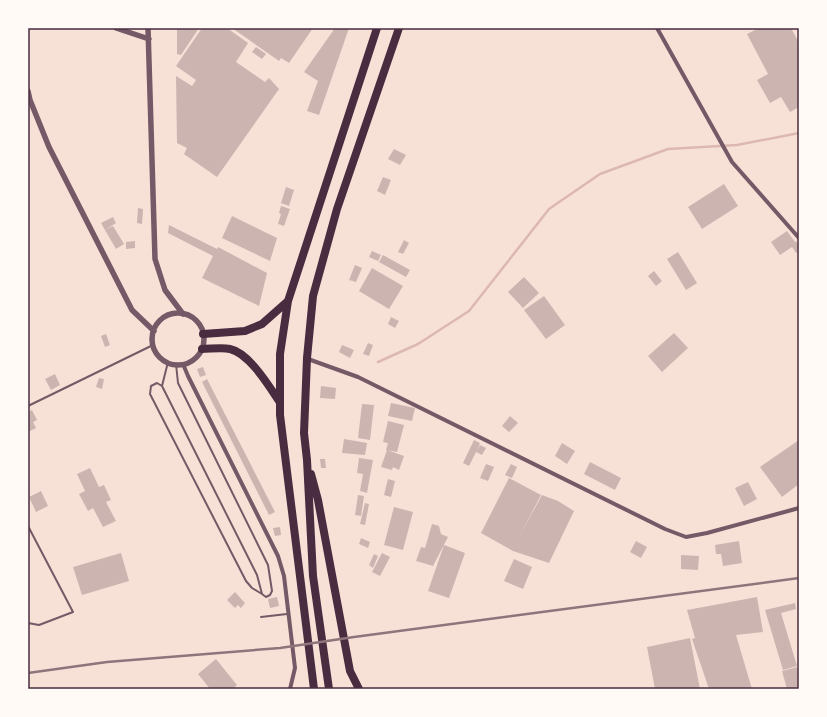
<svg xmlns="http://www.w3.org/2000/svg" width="827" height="717" font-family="Manrope,sans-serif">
  <rect width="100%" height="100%" fill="#f7e1d7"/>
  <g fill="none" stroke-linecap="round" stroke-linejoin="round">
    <path stroke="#dcb8b0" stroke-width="2.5" d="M378 362 418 344 469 311 549 209 600 174 668 149 737 145 799 133"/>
  </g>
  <path fill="#ccb4b1" d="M177 28H199L181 55 177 54Z
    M202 28H227L248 43 236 62 265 82 269 78 279 89 217 177 184 154 187 148 177 143 176 76 192 86 196 80 176 66Z
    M232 28H313L289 63 281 58 279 61Z
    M335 28H349L319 115 307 111 318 81 304 72Z
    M759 28H791L799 43V107L790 112 781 97 770 103 757 80 768 74 747 34Z
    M256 47 266 54 262 59 252 52Z
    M394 149 406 155 400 165 388 159Z
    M383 177 391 180 385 195 377 191Z
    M724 184 738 206 702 229 688 207Z
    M286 187 294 190 289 206 281 203Z
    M281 206 290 209 284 226 278 224 281 214 279 213Z
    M138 208 143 209 142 224 137 223Z
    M232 216 277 238 270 261 222 238Z
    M113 217 116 223 105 230 101 223Z
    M169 225 217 249 218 247 267 273 259 306 202 278 213 256 168 233Z
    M113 226 124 244 116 249 105 230Z
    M787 231 795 242 796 241 799 245V251L796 253 792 247 780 255 771 242Z
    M404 240 409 243 403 254 398 252Z
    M135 241V248L126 249V242Z
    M372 251 381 255 378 261 369 257Z
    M678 252 697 283 686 290 667 259Z
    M383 255 410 270 406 277 379 262Z
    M355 265 362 268 356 282 349 280Z
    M372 268 403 286 389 309 359 291Z
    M654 271 662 281 656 286 648 276Z
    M524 277 539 293 523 308 508 292Z
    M544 296 565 325 546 339 524 310Z
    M391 317 399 321 395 328 388 324Z
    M674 333 688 348 662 372 648 356Z
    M106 334 110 345 105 347 101 336Z
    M368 343 373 345 369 356 363 354Z
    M342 345 354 350 350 358 339 352Z
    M203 367 206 375 200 377 197 369Z
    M55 374 60 385 51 390 45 379Z
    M99 378 104 379 102 389 96 387Z
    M207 379 275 512 269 515 202 382Z
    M321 386 336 388 335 399 320 398Z
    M391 403 415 408 412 421 388 416Z
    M362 404 374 405 370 440 358 438Z
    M32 410 37 420 33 422 36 428 28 432V412Z
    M510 416 518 423 509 432 502 426Z
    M388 421 404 425 397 452 386 450 388 443 383 442Z
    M344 439 367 443 365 455 342 453Z
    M474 440 480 443 477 451 480 445 486 448 482 455 476 452 469 466 463 463Z
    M799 440V484L782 497 760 467Z
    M562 443 575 451 567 464 555 456Z
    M387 450 404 456 399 470 393 467 392 470 381 467Z
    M359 458 373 460 367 493 360 491 363 474 357 473Z
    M320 459H325L326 468H321Z
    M590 462 621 478 615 490 584 474Z
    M486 464 494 467 488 481 480 478Z
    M511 464 517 467 512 478 505 475Z
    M90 468 99 487 104 485 111 500 106 502 116 521 103 527 93 508 88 511 79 494 85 491 77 474Z
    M509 478 541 495 519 537 542 495 558 501 574 511 549 563 513 551 481 533Z
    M388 479 395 481 391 497 384 495Z
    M748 482 757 499 744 506 735 488Z
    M41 491 48 506 36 512 29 497Z
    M358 495 364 496 361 516 355 515Z
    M365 503 369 504 365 525 360 524Z
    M394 507 413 512 403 550 384 545Z
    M432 524 439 526 441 534 448 537 433 566 416 561 421 547 425 548Z
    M280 527 281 535 275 536 273 528Z
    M361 538 370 542 368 548 359 544Z
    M636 541 647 547 641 558 630 552Z
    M739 541 742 563 723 566 721 554H716L715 545Z
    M444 545 465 553 449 598 428 591Z
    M121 553 129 581 82 595 73 567Z
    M382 553 390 557 380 576 372 572Z
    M374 554 378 556 373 568 369 565Z
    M681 555 699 556 698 570 681 569Z
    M514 559 532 567 523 589 504 581Z
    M235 592 245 603 241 608 238 605 235 608 227 600Z
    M277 597 279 606 270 608 268 599Z
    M757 597 763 632 736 635 752 689H709L692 639 695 638 687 610Z
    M795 603 796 609 781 613 797 666 783 670 765 610Z
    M690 638 700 689H655L647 647Z
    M216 659 237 685 233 689H210L198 674Z
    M797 667 799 674V689H787L782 671Z"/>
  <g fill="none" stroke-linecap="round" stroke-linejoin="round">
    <path stroke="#755966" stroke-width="2" d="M168 362 162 386 257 575 262 594 266 597 270 595 272 591 268 565 178 383 176 364
      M162 386 157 383 151 386 150 394 246 581 252 588 262 594
      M28 406 153 345
      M28 526 73 612 39 625 28 623
      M261 617 287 614"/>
    <path stroke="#755966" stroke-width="4" d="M657 28 732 162 799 238
      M308 359 358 377 665 529 686 537 707 533 799 508
      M183 364 188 376 278 556 284 576 295 668 290 689"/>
    <path stroke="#755966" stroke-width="5.5" d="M116 28 149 39
      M148 28 155 259 165 290 183 314
      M28 91 30 100 49 147 132 310 154 331
      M152 339a26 26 0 1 1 52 0a26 26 0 1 1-52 0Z"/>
    <path stroke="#4a2c40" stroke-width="8" d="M203 334 245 331 262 324 288 301
      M202 349C210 349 222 347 230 349 249 353 269 386 279 401
      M311 474 318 500 350 671 359 689
      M314 689 280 415V354L288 301 377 28
      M329 689 313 576 307 460 304 433 307 358 313 296 337 209 399 28"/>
    <path stroke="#8f747c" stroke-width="2.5" d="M28 673 107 662 280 648 354 637 799 578"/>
  </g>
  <rect width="827" height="717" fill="none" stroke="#fffaf5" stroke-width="58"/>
  <rect x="29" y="29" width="769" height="659" fill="none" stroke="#4a2c40" stroke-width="1.5"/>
</svg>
